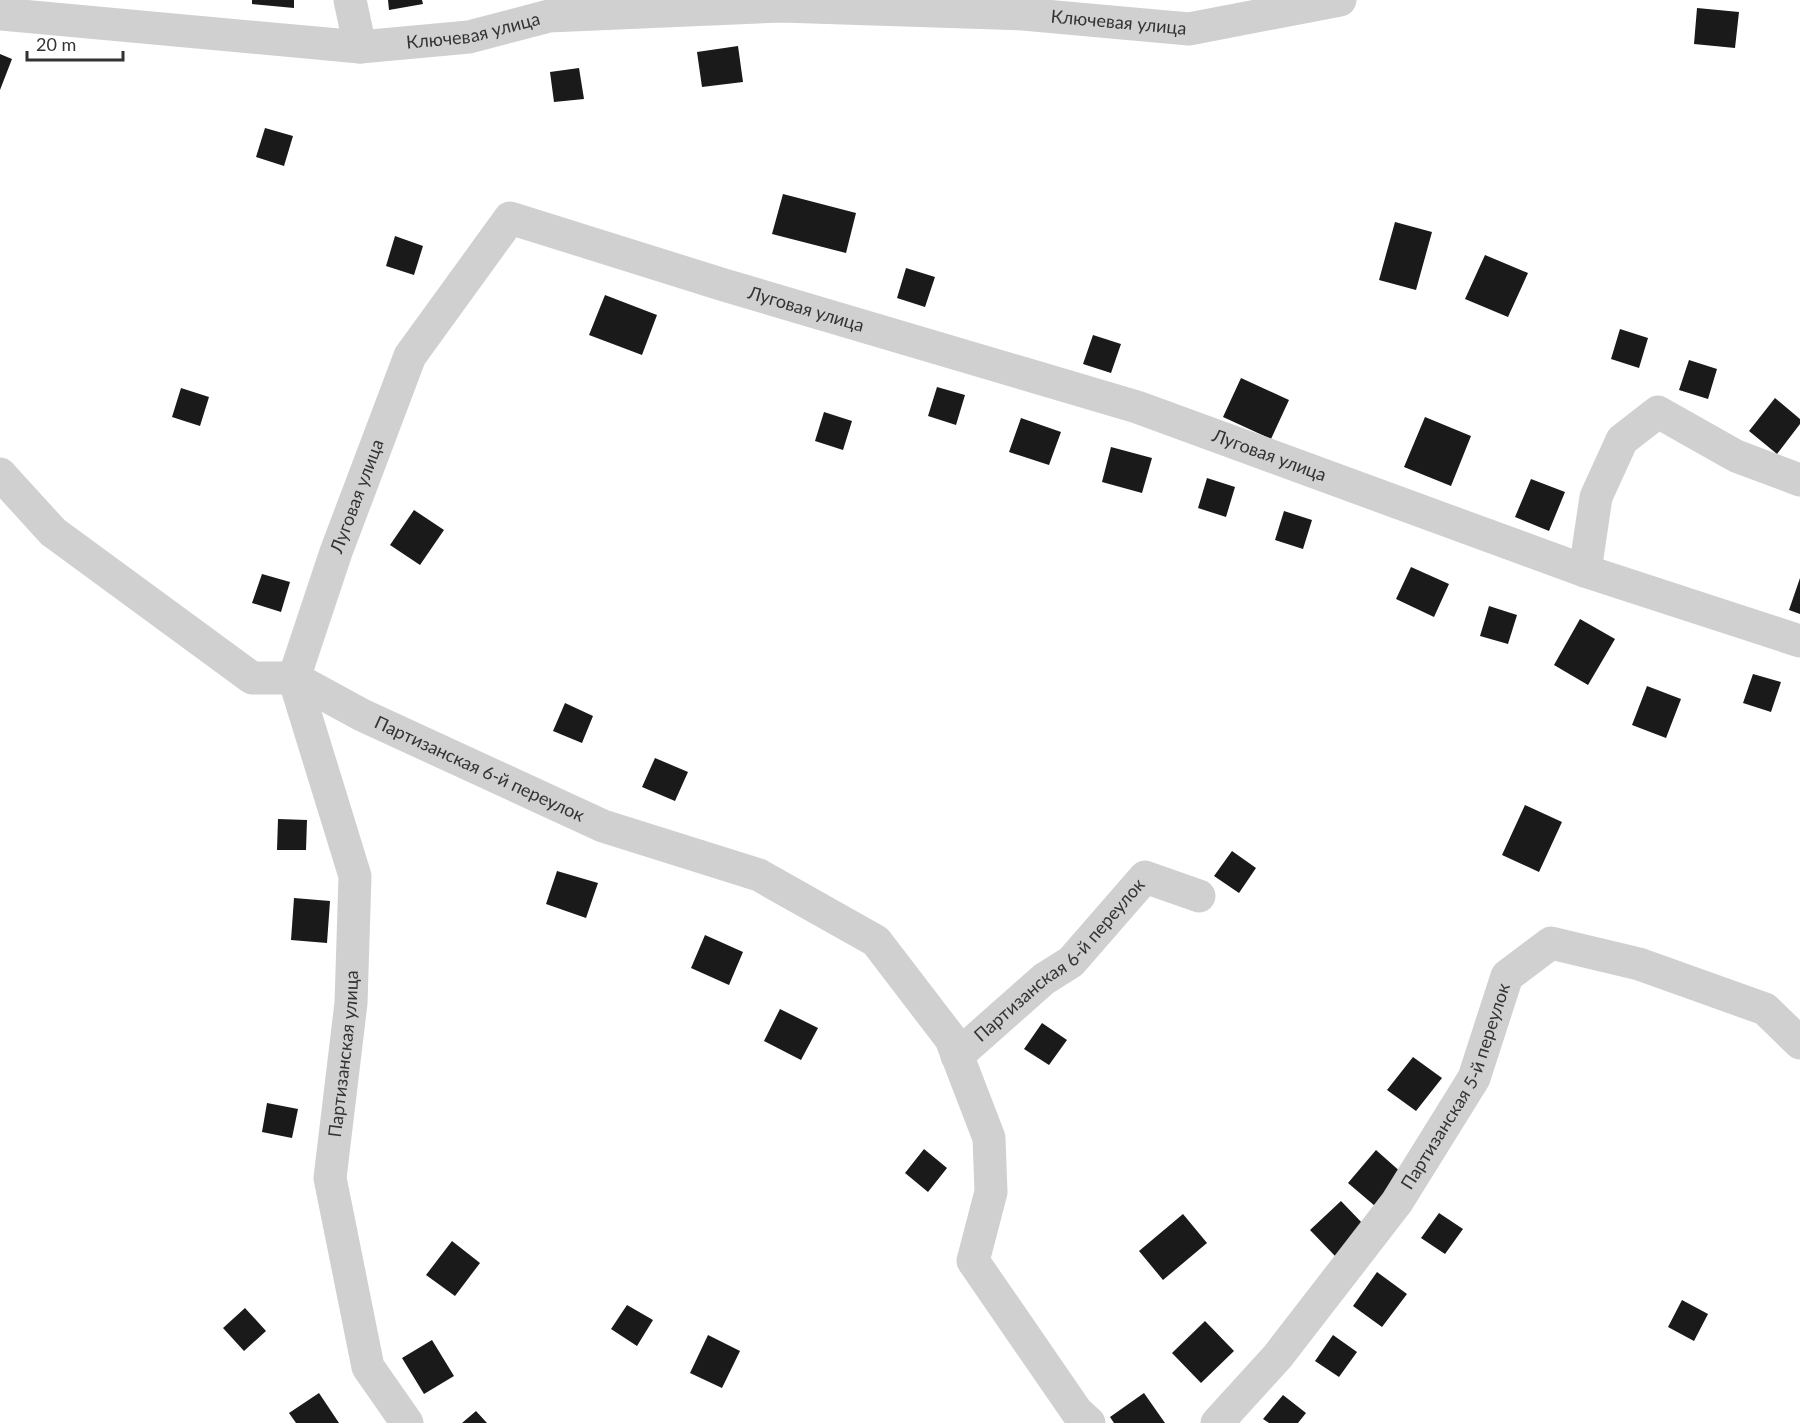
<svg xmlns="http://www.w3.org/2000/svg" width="1800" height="1423" font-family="Lato,sans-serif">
  <rect width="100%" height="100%" fill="#fff"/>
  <path fill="#1a1a1a" d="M252 0H294V8L252 4Z
    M388 0H422L423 4 389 10Z
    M1697 8 1739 12 1735 48 1694 44Z
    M738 46 743 82 702 87 697 52Z
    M0 54 12 59 0 90Z
    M579 68 584 99 554 102 550 72Z
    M265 128 293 136 284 166 256 157Z
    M783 194 856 213 846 253 772 234Z
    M1395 222 1432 232 1416 290 1379 280Z
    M395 236 423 246 414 275 386 266Z
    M1485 255 1528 273 1508 317 1465 299Z
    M906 268 935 277 925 307 897 298Z
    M605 295 657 315 642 355 589 335Z
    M1620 329 1648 338 1639 368 1611 359Z
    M1093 335 1121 344 1111 373 1083 364Z
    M1689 360 1717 369 1708 399 1679 390Z
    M1241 378 1289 400 1271 439 1223 417Z
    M937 387 965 395 956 425 928 416Z
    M181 388 209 397 200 426 172 417Z
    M1775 398 1800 419V424L1777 454 1749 431Z
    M824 412 852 421 843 450 815 441Z
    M1425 417 1471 436 1451 486 1404 467Z
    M1021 418 1061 432 1049 465 1009 452Z
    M1111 447 1152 458 1142 493 1102 482Z
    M1207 478 1235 487 1226 517 1198 508Z
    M1531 479 1565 492 1549 531 1515 517Z
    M414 510 444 530 420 565 390 545Z
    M1284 511 1312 520 1303 549 1275 540Z
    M1411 567 1449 584 1434 617 1396 599Z
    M262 574 290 582 281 612 252 603Z
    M1800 578V614L1789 610Z
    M1489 606 1517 615 1508 644 1480 636Z
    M1580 619 1615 639 1588 685 1554 665Z
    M1753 674 1781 682 1771 712 1743 703Z
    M1647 686 1681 699 1666 738 1632 725Z
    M565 703 593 716 582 743 553 731Z
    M655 758 688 772 675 801 642 787Z
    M1525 805 1562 822 1539 872 1502 855Z
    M278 819 307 820 306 850H277Z
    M1232 851 1256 868 1239 893 1214 876Z
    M557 871 598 883 586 918 546 904Z
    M294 898 330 901 327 943 291 940Z
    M705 935 743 952 729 985 691 968Z
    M780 1009 818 1028 801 1060 764 1041Z
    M1042 1023 1067 1040 1049 1065 1024 1049Z
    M1413 1057 1442 1078 1416 1111 1387 1090Z
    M267 1103 298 1109 292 1138 262 1132Z
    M924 1149 947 1168 928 1192 905 1173Z
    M1376 1150 1403 1174 1375 1206 1348 1183Z
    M1341 1201 1366 1227 1335 1256 1310 1230Z
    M1439 1213 1463 1229 1445 1254 1421 1238Z
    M1183 1214 1207 1243 1163 1280 1139 1251Z
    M452 1241 480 1263 455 1296 426 1275Z
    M1377 1272 1407 1294 1382 1327 1353 1306Z
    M1682 1300 1708 1314 1694 1341 1668 1327Z
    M627 1305 653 1320 637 1346 611 1329Z
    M245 1308 266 1331 244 1351 223 1328Z
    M1205 1321 1234 1351 1201 1383 1172 1353Z
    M708 1335 740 1351 722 1388 690 1373Z
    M1333 1335 1357 1352 1339 1377 1315 1361Z
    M432 1340 454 1376 424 1394 402 1358Z
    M319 1393 339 1423H296L289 1413Z
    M1144 1393 1165 1423H1114L1110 1417Z
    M1283 1395 1306 1413 1298 1423H1269L1263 1419Z
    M476 1411 487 1423H462Z"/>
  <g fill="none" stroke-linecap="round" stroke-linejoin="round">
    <g stroke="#d0d0d0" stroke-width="33">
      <path d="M350 0 360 47"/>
      <path id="s1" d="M0 14 360 47 469 37 549 16 782 6 1023 14 1189 29 1340 0"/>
      <path id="s2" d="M0 474 53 532 252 678H294L362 715 603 826 759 875 876 941 951 1039 989 1138 991 1192 973 1261 1077 1412 1089 1423"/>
      <path d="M1585 571 1596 497 1622 440 1658 412 1736 456 1800 480"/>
      <path id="s3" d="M957 1056 1044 979 1071 962 1145 877 1199 896"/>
      <path id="s4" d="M407 1423 368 1367 330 1178 351 1003 355 876 294 678 336 552 410 356 510 218 724 285 1137 407 1585 571 1800 641"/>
      <path id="s5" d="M1217 1423 1278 1356 1397 1202 1474 1078 1507 976 1551 943 1639 964 1765 1009 1800 1043"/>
    </g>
  </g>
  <g text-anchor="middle" stroke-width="6" stroke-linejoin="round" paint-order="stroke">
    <g font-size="18" fill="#333" stroke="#fff">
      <text dy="6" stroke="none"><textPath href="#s1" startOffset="1124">Ключевая улица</textPath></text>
      <text dy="6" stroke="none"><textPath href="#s1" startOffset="476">Ключевая улица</textPath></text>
      <text dy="6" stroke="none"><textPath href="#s4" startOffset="1594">Луговая улица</textPath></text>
      <text dy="6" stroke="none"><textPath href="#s4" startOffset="2080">Луговая улица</textPath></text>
      <text dy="6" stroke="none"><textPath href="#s4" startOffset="964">Луговая улица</textPath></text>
      <text dy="6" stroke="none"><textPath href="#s2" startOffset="574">Партизанская 6-й переулок</textPath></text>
      <text dy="6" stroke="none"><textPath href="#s3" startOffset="141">Партизанская 6-й переулок</textPath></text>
      <text dy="6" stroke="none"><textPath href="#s4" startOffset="386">Партизанская улица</textPath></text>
      <text dy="6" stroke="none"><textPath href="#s5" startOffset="416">Партизанская 5-й переулок</textPath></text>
    </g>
  </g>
  <path d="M27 51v9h96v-9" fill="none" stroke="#333333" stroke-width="3"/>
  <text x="36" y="51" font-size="18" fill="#333333" stroke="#ffffff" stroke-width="4.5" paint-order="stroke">20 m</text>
</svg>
